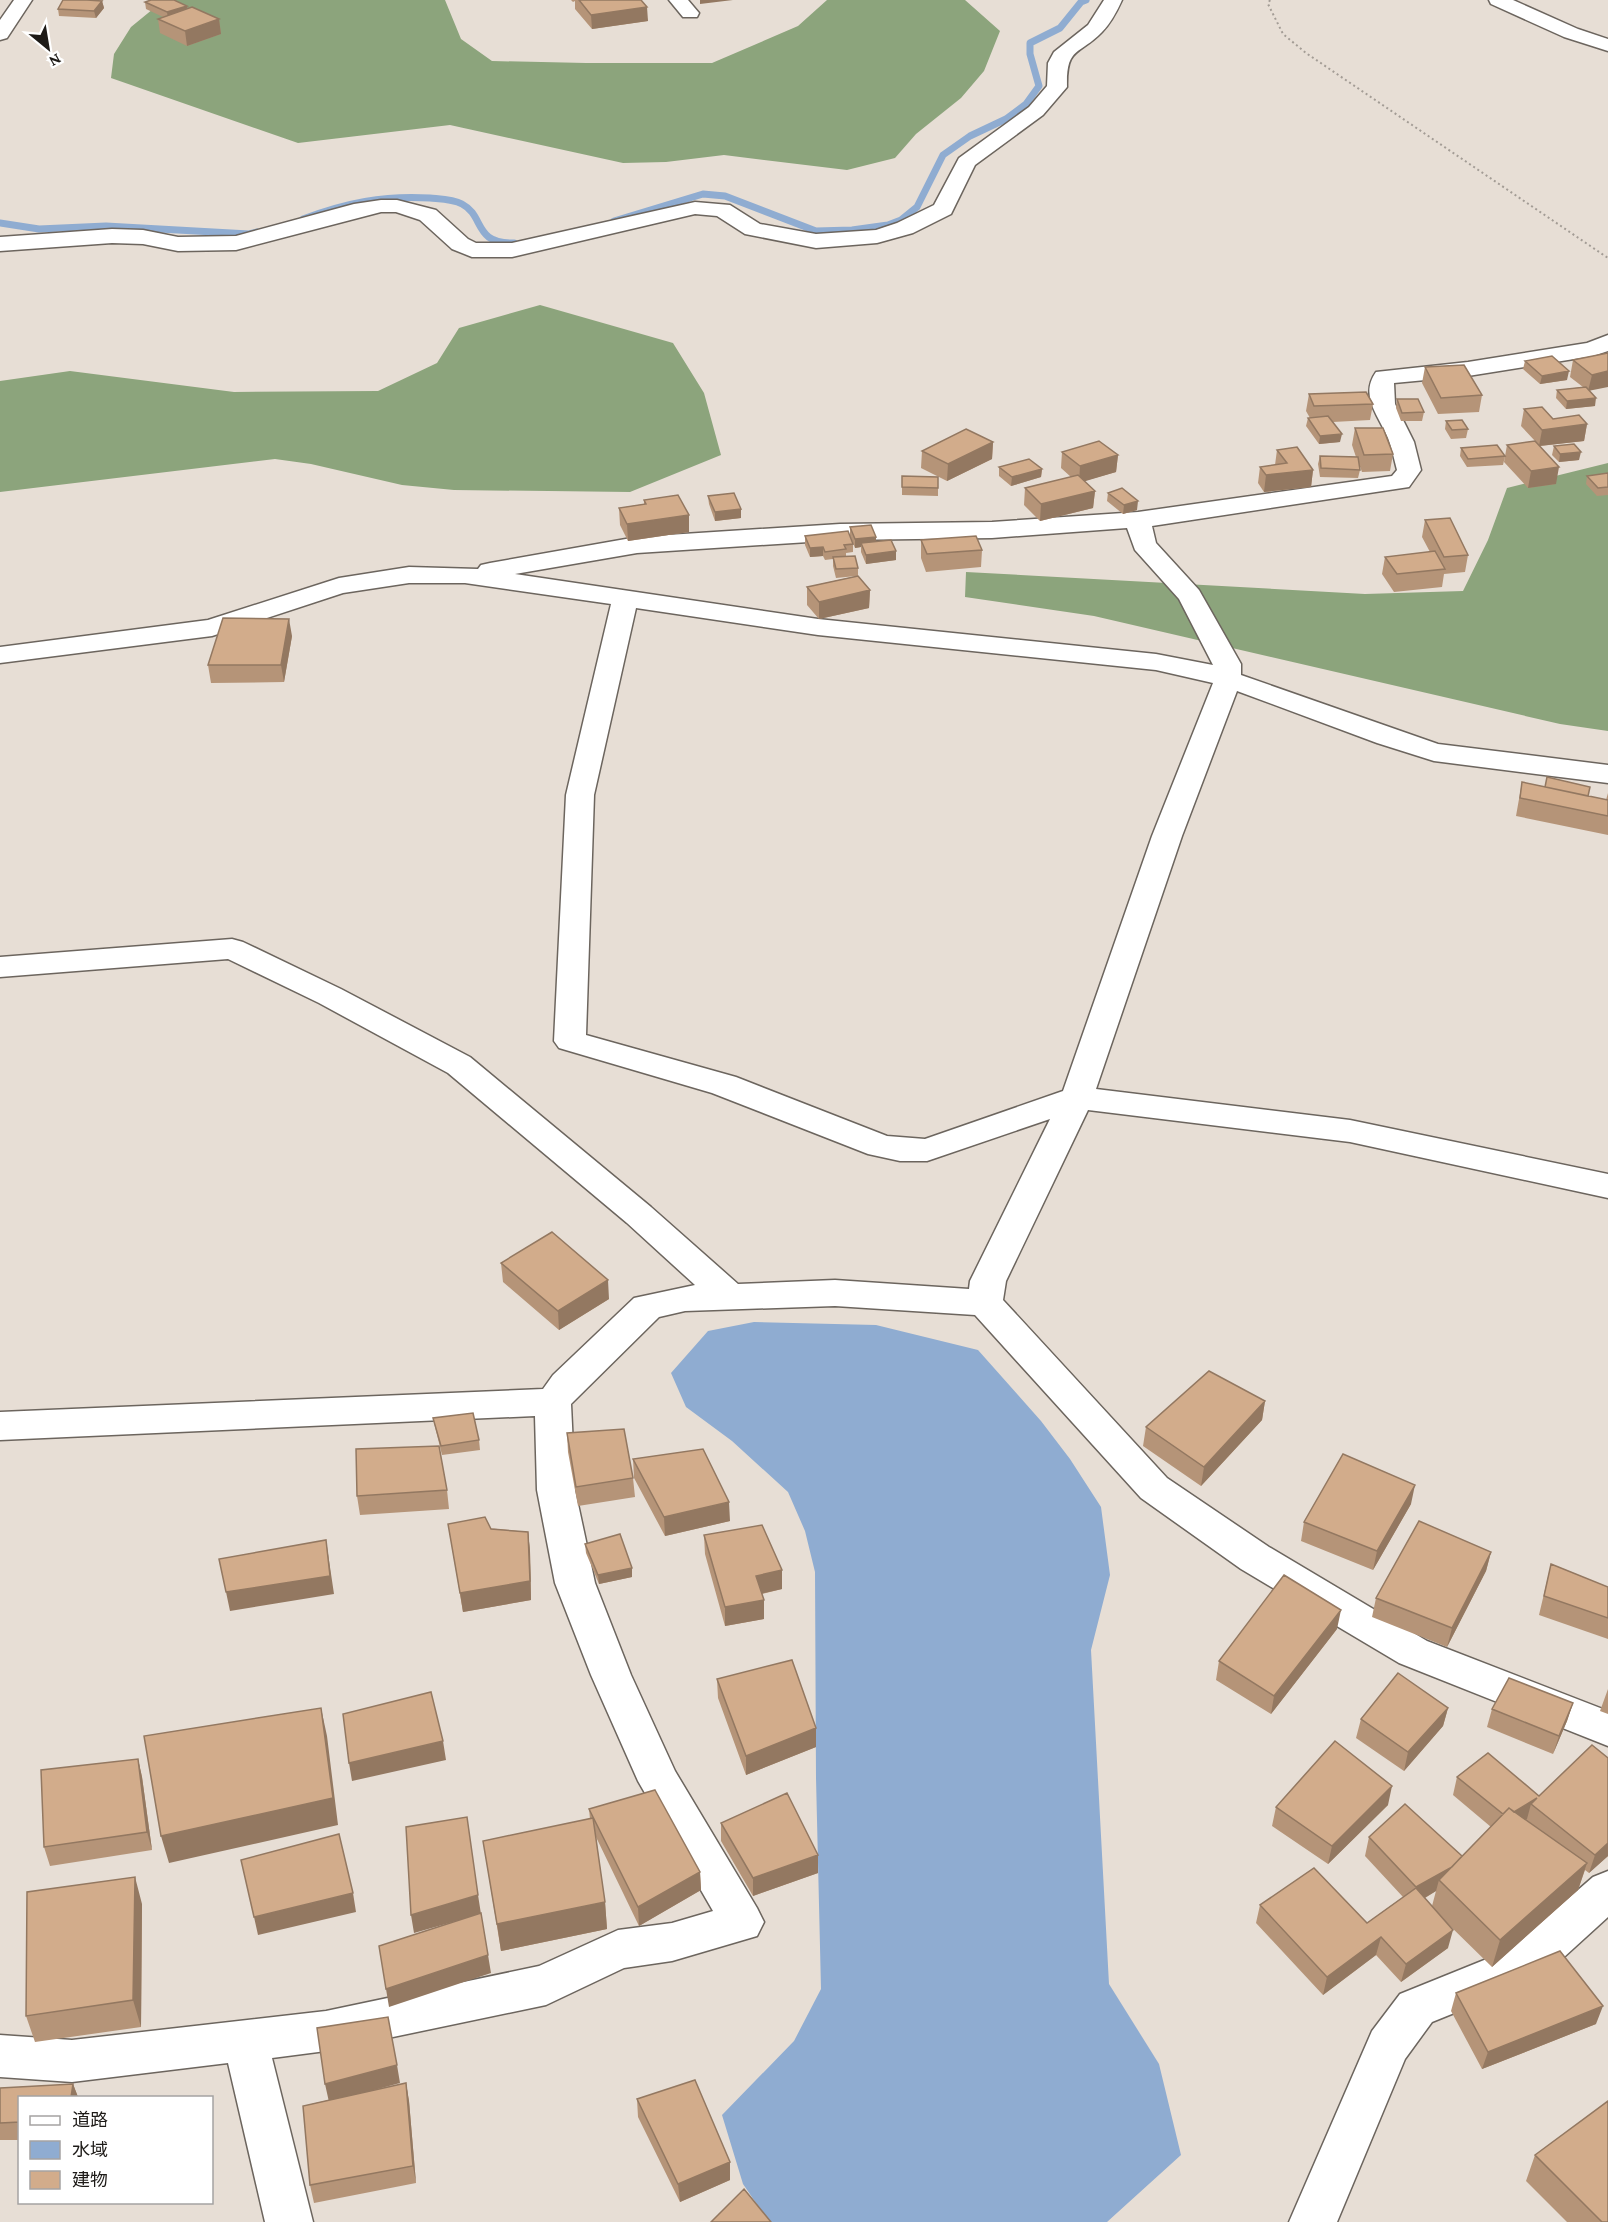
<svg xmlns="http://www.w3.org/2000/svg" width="1608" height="2222" font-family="'Crimson Pro','Noto Sans JP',serif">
  <rect width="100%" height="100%" fill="#e7ded5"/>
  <path fill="#8ca47c" d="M164 0H445L461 39 492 61 586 63H712L798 26 827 0H965L1000 31 984 71 961 98 916 134 895 158 847 170 724 155 666 162 623 163 450 125 298 143 111 78 114 54 131 27Z
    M540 305 673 343 704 393 721 455 630 492 454 490 402 485 311 464 275 459 0 492V381L70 371 234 392 378 391 437 363 459 328Z
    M1608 463V731L1560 724 1094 616 965 597 966 572 1365 594 1463 591 1488 540 1507 488Z"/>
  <path fill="#8facd1" d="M754 1322 876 1325 978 1350 1041 1421 1070 1459 1101 1507 1110 1575 1091 1650 1109 1984 1159 2064 1181 2155 1107 2222H769L743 2184 722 2115 794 2041 821 1989 816 1778 815 1572 805 1531 788 1492 732 1441 686 1407 671 1373 708 1331Z"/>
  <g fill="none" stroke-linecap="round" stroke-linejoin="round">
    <path stroke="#8facd1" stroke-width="7" d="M303 219C345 203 384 195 430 198 440 199 453 199 462 204 485 216 473 244 514 243
      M614 221 703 194 725 196 816 231 852 230 888 225 901 220 917 207 943 155 970 136 1006 119 1026 104 1039 86 1030 54V43L1060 28 1081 2 1086 0
      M0 223 39 229 106 226 249 234 257 232"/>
    <g stroke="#6c655e" stroke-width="3">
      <path id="minor" d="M14 0H32L7 38 0 40V20Z
        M669 0H688L699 13 697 17H683Z
        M1104 0H1122C1117 11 1111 23 1102 32 1079 56 1066 46 1067 87L1043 115 975 165 951 214 913 233 877 243 816 248 745 234 717 216 695 214 512 257H472L452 249 420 220 396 212H381L236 250 178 251 143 244 112 243 0 251V237L112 229 143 230 178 237 236 236 354 204 381 200H397L436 210 468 239 476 243H512L695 202 730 205 760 224 816 234 876 230 897 223 934 205 959 158 1029 107 1047 86 1048 63 1054 52 1088 25Z
        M1489 0H1513L1578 29 1608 39V51L1564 37 1491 4Z
        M1608 335V351L1593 356 1468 376 1394 383 1395 404 1414 442 1421 470 1409 487 1152 526 1156 543 1199 590 1241 664V675L1438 744 1608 765V783L1434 761 1377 743 1237 691 1182 836 1096 1089 1350 1120 1608 1174V1198L1350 1142 1088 1110 1006 1281 1003 1300 1167 1478 1269 1547 1427 1641 1608 1711V1746L1399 1663 1241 1569 1141 1498 975 1315 835 1306 685 1311 659 1317 571 1404 575 1490 595 1583 631 1675 675 1771 757 1908 764 1922 757 1936 672 1961 624 1968 546 2005 326 2051 272 2058 313 2222H265L228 2063 72 2082 0 2077V2035L72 2040 326 2011 539 1966 618 1930 672 1923 713 1911 638 1781 591 1675 555 1583 537 1490 535 1416 0 1440V1412L543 1389 553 1375 634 1298 695 1285 627 1223 448 1073 319 1003 228 959 0 977V957L232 939 243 942 341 989 470 1057 651 1207 738 1284 835 1280 969 1289 970 1281 1050 1119 927 1161H900L868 1154 712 1093 559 1048 554 1041 566 795 611 604 465 583H409L343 593 212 636 0 663V647L208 620 339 578 409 567 478 569 481 565 490 563 637 537 840 524 992 522 1138 512 1392 476 1397 470C1394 459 1392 448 1388 438 1379 416 1359 396 1376 372L1468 362 1587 343ZM1127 528 1135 550 1179 599 1213 665 1156 654 818 619 515 574 637 553 840 540 992 538ZM636 608 818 635 1156 670 1213 683 1152 836 1063 1091 925 1139 887 1136 736 1077 586 1035 594 795Z
        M1608 1871V1917L1541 1978 1432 2022 1405 2059 1337 2222H1289L1372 2031 1400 1994 1509 1950 1593 1877Z"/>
    </g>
    <path stroke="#a39c95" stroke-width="2" stroke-dasharray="2 3" stroke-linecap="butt" d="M1270 0 1268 4 1283 34 1306 53 1608 258"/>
    <use href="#minor" fill="#fff" fill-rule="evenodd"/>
  </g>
  <path fill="#b59478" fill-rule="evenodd" d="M571 0H641L648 21 592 29 575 9V1L573 2Z
    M102 1 104 8 96 18 59 16 58 9Z
    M145 2 187 6V8L219 19 221 34 187 46 160 33 158 19 163 17 146 9Z
    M1608 353 1590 391 1595 406 1566 409 1556 398 1557 390 1583 387 1570 377 1573 360Z
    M1525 361 1567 380 1540 384 1523 369Z
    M1425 367 1482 395 1479 412 1438 414 1422 383Z
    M1309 394 1373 404 1370 420 1333 422 1340 442 1319 444 1306 426 1308 418H1310L1306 411Z
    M1397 399 1424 412 1422 421H1401L1396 408Z
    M1524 409 1553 419 1587 424 1584 441 1540 446 1556 484 1528 488 1504 462 1507 445 1535 441 1521 426Z
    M1446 421 1468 429 1466 438 1451 439 1445 429Z
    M1355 428 1393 454 1390 471 1362 472 1359 464 1360 470 1358 478 1320 477 1318 464 1320 456 1356 457 1352 445Z
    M993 442 992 459 947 481 921 468 922 451Z
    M1554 446 1579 460 1559 462 1552 455Z
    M1461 448 1505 456 1503 465 1467 467 1460 456Z
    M1277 450 1313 470 1311 487 1264 492 1258 483 1260 467 1275 465Z
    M1062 452 1118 455 1116 472 1084 481 1095 491 1093 508 1040 521 1024 505 1025 488 1071 477 1061 468Z
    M999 467 1042 469 1041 477 1011 486 999 476Z
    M1608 473V495L1597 496 1586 484 1587 476Z
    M902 476 938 477V496L902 495Z
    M1108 493 1137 510 1123 514 1107 501Z
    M708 496 741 509V518L715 521 709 504Z
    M644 500 689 515V532L628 541 620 525 619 508 644 504Z
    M1425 520 1468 555 1465 572 1444 574 1442 587 1394 592 1382 574 1385 557 1430 552 1422 537Z
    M850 527 896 551V560L866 564 861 552V547L855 548 850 536Z
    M805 536 853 544V552L846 553V556L858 568V576L870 590 869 608 819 619 807 605V587L856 576 836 578 833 566V559L825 560 823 556 810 557 805 545Z
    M921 540 982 550 981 567 926 572 921 558Z
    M292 636 284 682 211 683 208 665Z
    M1522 782 1606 800 1608 793V835L1516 816Z
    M501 1263 609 1299 559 1330 503 1282Z
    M1265 1401 1262 1420 1201 1486 1143 1446 1146 1427Z
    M433 1418 479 1440 480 1450 442 1455 435 1427Z
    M567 1433 633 1478 635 1497 578 1506 568 1452Z
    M633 1459 730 1521 665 1536 634 1478Z
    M447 1490 449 1509 360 1515 357 1496Z
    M1411 1504 1373 1570 1301 1541 1304 1522Z
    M448 1524 528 1532 530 1551 531 1600 463 1612Z
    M704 1535 782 1589 762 1594 764 1619 725 1626 705 1554Z
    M585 1544 632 1568V1577L599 1584 586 1553Z
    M1491 1552 1486 1571 1447 1647 1372 1617 1376 1598Z
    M1551 1564 1608 1587V1639L1539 1615Z
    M1337 1629 1271 1714 1216 1680 1219 1661Z
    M717 1679 816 1728V1747L746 1775 718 1698Z
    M1608 1689V1714L1600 1711Z
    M1573 1703 1567 1721 1553 1754 1487 1727 1492 1709Z
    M1448 1708 1443 1726 1404 1771 1356 1738 1361 1719Z
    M1488 1753 1608 1856 1589 1873 1585 1870 1578 1890 1492 1967 1444 1920 1448 1948 1401 1982 1376 1955 1323 1995 1256 1923 1260 1905 1367 1923 1403 1897 1365 1856 1369 1837 1462 1856 1491 1827 1453 1795 1457 1777ZM1436 1891 1432 1906 1425 1898Z
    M138 1759 142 1777 152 1850 50 1866 44 1847Z
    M1388 1805 1328 1864 1272 1826 1276 1807Z
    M589 1809 700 1872 701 1890 639 1926 596 1837 605 1902 607 1929 501 1951 483 1841 590 1819Z
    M721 1823 818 1873 753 1896 721 1841Z
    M142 1904 141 2027 35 2042 26 2016Z
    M1456 1993 1596 2024 1482 2069 1451 2011Z
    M400 2083 370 2091 406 2083 409 2101 416 2183 314 2203 310 2185 303 2106Z
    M73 2084 78 2097H20V2140H0V2088Z
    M637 2099 730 2180 680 2202 638 2117Z
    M1535 2155 1608 2222H1567L1526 2181Z"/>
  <path fill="#937861" d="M700 0H733L700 4Z
    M102 1 104 8 96 18 94 11Z
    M187 6 188 13 168 19 167 12Z
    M647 7 648 21 592 29 591 15Z
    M219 19 221 34 187 46 185 31Z
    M1569 371 1567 380 1540 384 1542 376Z
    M1608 371V387L1588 391 1592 375Z
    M1596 398 1595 406 1566 409 1567 401Z
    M1587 424 1584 441 1539 446 1542 430Z
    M1342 434 1340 442 1319 444 1320 436Z
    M993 442 992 459 947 481 948 464Z
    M1581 452 1579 460 1559 462 1560 454Z
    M1118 455 1116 472 1079 483 1080 466Z
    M1559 467 1556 484 1528 488 1531 471Z
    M1042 469 1041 477 1011 486 1012 477Z
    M1313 470 1311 487 1264 492 1266 475Z
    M1095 491 1093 508 1040 521 1041 504Z
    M1138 501 1137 510 1123 514 1124 505Z
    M741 509V518L715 521V512Z
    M689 515V532L628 541 627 524Z
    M876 537V546L861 543V547L855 548V539Z
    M823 547V556L810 557V548Z
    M896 551V560L866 564V555Z
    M870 590 869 608 819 619V602Z
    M289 619 292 636 284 682 281 665Z
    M608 1280 609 1299 559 1330 558 1311Z
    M1265 1401 1262 1420 1201 1486 1204 1467Z
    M1415 1485 1411 1504 1373 1570 1377 1551Z
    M729 1502 730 1521 665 1536 664 1517Z
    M528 1532 530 1551 531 1600 463 1612 460 1593Z
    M326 1540 334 1594 230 1611 226 1592Z
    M1491 1552 1486 1571 1447 1647 1452 1628Z
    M632 1568V1577L599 1584 598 1575Z
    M782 1570V1589L756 1595V1576Z
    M764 1600V1619L725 1626V1607Z
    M1341 1610 1337 1629 1271 1714 1274 1696Z
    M1573 1703 1567 1721 1553 1754 1559 1736Z
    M321 1708 327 1736 338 1825 169 1863 161 1836Z
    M1448 1708 1443 1726 1404 1771 1408 1752Z
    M816 1728V1747L746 1775V1756Z
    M443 1741 446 1760 352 1781 349 1763Z
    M138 1759 142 1777 152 1850 147 1832Z
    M1392 1786 1388 1805 1328 1864 1332 1846Z
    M1537 1798 1531 1804 1527 1819 1501 1835 1506 1817Z
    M1608 1843V1856L1589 1873 1595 1855Z
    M818 1855V1873L753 1896V1878Z
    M1465 1859 1439 1880 1436 1891 1411 1906 1416 1887Z
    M1587 1863 1578 1890 1492 1967 1500 1940Z
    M700 1872 701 1890 639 1926 638 1907Z
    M135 1877 142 1904 141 2027 133 2000Z
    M353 1893 356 1912 258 1935 254 1917Z
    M478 1895 481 1914 414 1933 411 1915Z
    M605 1902 607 1929 501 1951 497 1924Z
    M1453 1930 1448 1948 1401 1982 1406 1964Z
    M1381 1937 1376 1955 1323 1995 1327 1977Z
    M488 1955 491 1973 389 2007 386 1989Z
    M1603 2006 1596 2024 1482 2069 1488 2052Z
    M397 2065 400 2083 329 2102 325 2084Z
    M406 2083 409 2101 416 2183 413 2166Z
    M73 2084 78 2097H71Z
    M730 2162V2180L680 2202 678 2184Z"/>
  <path fill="#d2ac8b" stroke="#937861" stroke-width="1.5" d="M63 0H87L102 1 94 11 58 9Z
    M151 0H174L187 6 167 12 145 2Z
    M579 0H641L647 7 591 15Z
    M192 7 219 19 185 31 158 19Z
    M1608 353V371L1592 375 1573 360Z
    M1552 356 1569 371 1542 376 1525 361Z
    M1464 365 1482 395 1441 398 1425 367Z
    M1586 387 1596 398 1567 401 1557 390Z
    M1366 392 1373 404 1314 406 1309 394Z
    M1397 399H1418L1424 412 1402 413Z
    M1542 407 1553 419 1579 415 1587 424 1542 430 1524 409Z
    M1328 416 1342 434 1320 436 1308 418Z
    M1462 420 1468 429 1452 430 1446 421Z
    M1355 428H1383L1393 454 1364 455Z
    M966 429 993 442 948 464 922 451Z
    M1099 441 1118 455 1080 466 1062 452Z
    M1535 441 1559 467 1531 471 1507 445Z
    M1574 444 1581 452 1560 454 1554 446Z
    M1497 445 1505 456 1468 459 1461 448Z
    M1297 447 1313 470 1266 475 1260 467 1287 463 1277 450Z
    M1320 456 1358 457 1360 470 1321 468Z
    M1029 459 1042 469 1012 477 999 467Z
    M1608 473V487L1598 488 1587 476Z
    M1078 475 1095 491 1041 504 1025 488Z
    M902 476 938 477V488L902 487Z
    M1122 488 1138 501 1124 505 1108 493Z
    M734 493 741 509 715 512 708 496Z
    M678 495 689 515 627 524 619 508 646 504 644 500Z
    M1450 518 1468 555 1444 557 1425 520Z
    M871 525 876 537 855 539 850 527Z
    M848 531 853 544 844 545 846 549 825 552 823 547 810 548 805 536Z
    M976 536 982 550 927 554 921 540Z
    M891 540 896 551 866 555 861 543Z
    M1435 551 1445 569 1397 574 1385 557Z
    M855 556 858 568 836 569 833 557Z
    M858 576 870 590 819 602 807 587Z
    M223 618 289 619 281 665H208Z
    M1547 777 1590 787 1588 796 1545 787Z
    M1522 782 1608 800V816L1520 798Z
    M552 1232 608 1280 558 1311 501 1263Z
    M1209 1371 1265 1401 1204 1467 1146 1427Z
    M473 1413 479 1440 441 1446 433 1418Z
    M624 1429 633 1478 576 1487 567 1433Z
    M439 1446 447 1490 357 1496 356 1449Z
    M703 1449 729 1502 664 1517 633 1459Z
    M1343 1454 1415 1485 1377 1551 1304 1522Z
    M485 1517 491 1529 528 1532 530 1581 460 1593 448 1524Z
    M1419 1521 1491 1552 1452 1628 1376 1598Z
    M762 1525 782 1570 756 1576 764 1600 725 1607 704 1535Z
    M620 1534 632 1568 598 1575 585 1544Z
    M326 1540 330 1576 226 1592 219 1559Z
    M1551 1564 1608 1587V1618L1544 1596Z
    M1284 1575 1341 1610 1274 1696 1219 1661Z
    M792 1660 816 1728 746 1756 717 1679Z
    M1398 1673 1448 1708 1408 1752 1361 1719Z
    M1509 1678 1573 1703 1559 1736 1492 1709Z
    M431 1692 443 1741 349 1763 343 1714Z
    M321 1708 333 1798 161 1836 144 1736Z
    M1335 1741 1392 1786 1332 1846 1276 1807Z
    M1592 1745 1608 1758V1843L1595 1855 1531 1804 1537 1798 1514 1812 1509 1808 1503 1814 1457 1777 1488 1753 1539 1796Z
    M138 1759 147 1832 44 1847 41 1770Z
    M655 1790 700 1872 638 1907 589 1809Z
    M787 1793 818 1855 753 1878 721 1823Z
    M1405 1804 1462 1856 1452 1867 1416 1887 1369 1837Z
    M1509 1808 1587 1863 1500 1940 1439 1880Z
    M467 1817 478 1895 411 1915 406 1827Z
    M593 1818 605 1902 497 1924 483 1841Z
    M339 1834 353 1893 254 1917 241 1860Z
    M1314 1868 1367 1923 1416 1888 1453 1930 1406 1964 1381 1937 1327 1977 1260 1905Z
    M135 1877 133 2000 26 2016 27 1892Z
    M481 1913 488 1955 386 1989 379 1946Z
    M1560 1951 1603 2006 1488 2052 1456 1993Z
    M388 2017 397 2065 325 2084 317 2028Z
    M695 2080 730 2162 678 2184 637 2099Z
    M406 2083 413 2166 310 2185 303 2106Z
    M73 2084 71 2097H20V2122L0 2123V2088Z
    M1608 2101V2222H1602L1535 2155Z
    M744 2189 771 2222H711Z"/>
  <rect x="18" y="2096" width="195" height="108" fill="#ffffff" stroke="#a5a3a2" stroke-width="1.5"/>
  <rect x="30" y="2116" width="30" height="9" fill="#ffffff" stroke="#a5a3a2" stroke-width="1.5"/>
  <text x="72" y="2126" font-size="18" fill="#1d1a17">道路</text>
  <rect x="30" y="2141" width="30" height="18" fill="#8facd1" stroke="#a5a3a2" stroke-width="1.5"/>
  <text x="72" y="2156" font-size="18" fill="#1d1a17">水域</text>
  <rect x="30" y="2171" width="30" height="18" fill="#d2ac8b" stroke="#a5a3a2" stroke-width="1.5"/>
  <text x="72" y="2186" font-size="18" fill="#1d1a17">建物</text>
  <g transform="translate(48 48) rotate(150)" stroke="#ffffff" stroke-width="4.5" paint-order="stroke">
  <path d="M0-4.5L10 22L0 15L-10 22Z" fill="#1d1a17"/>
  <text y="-9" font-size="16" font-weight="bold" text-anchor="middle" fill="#1d1a17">N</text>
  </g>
</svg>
